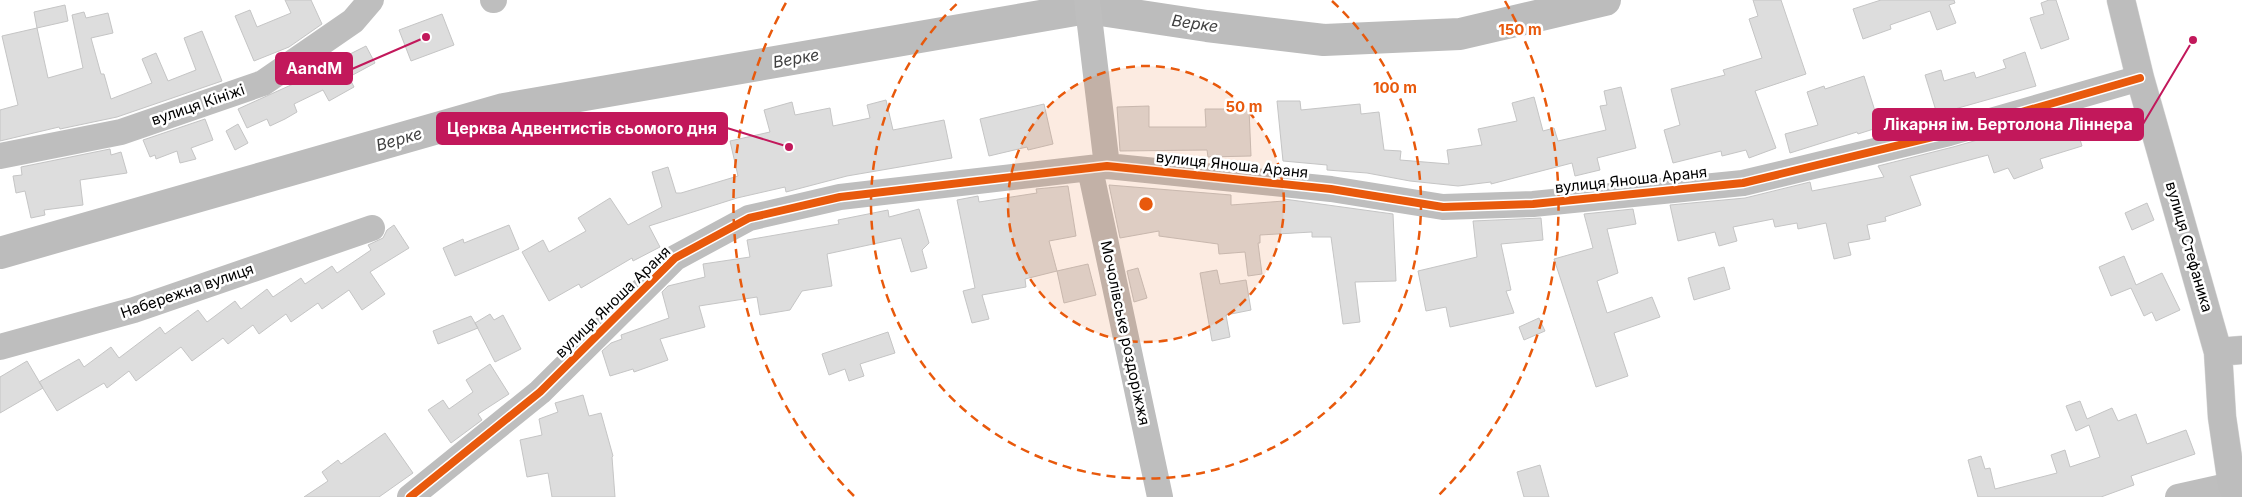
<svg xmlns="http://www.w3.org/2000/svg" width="2242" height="497" font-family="Inter,sans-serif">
  <rect width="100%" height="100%" fill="#fff"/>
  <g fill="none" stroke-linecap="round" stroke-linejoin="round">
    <path stroke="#bcbcbc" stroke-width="32" d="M0 253 504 109 1087 8 1207 26 1324 40 1460 34 1605 0"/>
  </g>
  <path fill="#ddd" stroke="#c5c5c5" d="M285 0H311L322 24 289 47 254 61 235 16 250 10 257 27 291 13Z
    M1753 0H1781L1806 74 1755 91 1776 148 1749 158 1746 150 1722 156 1721 151 1673 163 1664 130 1680 125 1671 89 1725 75 1723 70 1762 58 1749 19 1758 16Z
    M1881 0H1954L1955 3 1949 5 1956 23 1937 30 1930 11 1890 25 1891 29 1863 39 1853 9Z
    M2049 0H2056L2069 39 2041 49 2030 18 2044 14 2041 3Z
    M65 5 68 21 37 28 34 12Z
    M84 12 86 18 108 13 113 33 91 38 101 74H104L111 99 152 83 142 59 156 53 168 81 196 70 184 38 202 31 222 81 117 117 60 129 59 127 0 141V110L18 105 2 36 37 28 48 78 83 68 72 15Z
    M442 14 454 45 411 61 399 30Z
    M366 46 375 63 349 77 354 87 329 101 323 90 294 104 297 112 285 119 270 126 267 119 247 128 238 109 333 66 332 63Z
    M2025 52 2036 86 1937 114 1925 75 1941 70 1944 81 1974 72 1976 78 2006 68 2003 60Z
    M1864 76 1880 127 1858 134 1857 132 1790 153 1785 134 1818 125 1807 92 1824 86 1825 89Z
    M1621 87 1636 148 1597 158 1600 170 1575 176 1572 163 1491 184V182L1458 186 1410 181 1367 173 1327 170V165L1283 161 1277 101H1300L1301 110 1360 104 1361 114 1379 112 1384 150 1401 151 1400 160 1449 164 1447 150 1482 145 1478 129 1517 121 1512 103 1534 97 1543 131 1554 128 1558 141 1606 130 1600 106 1607 105 1604 91Z
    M886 100 893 130 944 120 952 158 847 176 786 192 785 187 737 198 649 226 660 247 633 261 632 258 581 288 579 284 549 301 522 252 543 240 549 252 586 231 578 218 610 198 628 225 662 207 652 172 668 167 676 193H681L738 176 730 141 770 132 764 110 792 102 795 115 830 108 833 126 870 118 867 105Z
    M1044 104 1053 144 1028 150 1027 147 989 156 980 119Z
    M1149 106V127H1206L1205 109H1249L1251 156 1208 157 1207 150 1120 151 1117 107Z
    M2072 113 2082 146 2040 159 2043 168 2014 179 2008 168 1994 173 1988 155 1910 176 1921 205 1885 217 1886 221 1867 225 1870 239 1848 243 1851 255 1834 259 1826 223 1798 229 1797 223 1775 227 1773 219 1733 227 1737 241 1719 246 1715 232 1678 241 1670 205 1745 198 1810 182 1812 191 1884 177 1878 166 1953 147Z
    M205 119 213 140 191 148 196 159 180 163 177 151 156 159 155 155 150 157 143 140Z
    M238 124 248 143 235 150 226 131Z
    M110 149 111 155 121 152 127 173 80 180 83 205 44 210 45 215 31 218 25 191 16 193 13 176 22 175 21 167Z
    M1109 185 1231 195V205L1284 201V199L1393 214 1396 281 1355 282 1360 322 1343 324 1331 237H1312V232L1260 235V243H1258L1262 274 1248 276 1245 252 1219 254 1218 244 1159 236V231L1120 238Z
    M1068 186 1076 236 1049 241 1057 271 1025 279 1026 287 982 295 989 319 972 323 963 291 975 288 957 200 978 196 979 202 1037 193 1036 189Z
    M2147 203 2154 220 2132 230 2125 213Z
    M919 209 929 243 922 250 927 268 911 272 901 238 827 254 832 286 802 291 790 310 760 315 757 297 699 306 705 327 660 339 668 360 634 372 633 369 610 376 602 351 611 343 622 339 621 335 669 318 662 292 668 286 705 277 703 264 750 257 747 240 839 224 838 220 888 210 889 217Z
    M1633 209 1636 224 1607 229 1618 273 1597 281 1607 313 1652 297 1660 317 1614 333 1628 376 1596 387 1554 259 1593 248 1584 214Z
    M1541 218 1543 240 1501 244 1511 290 1506 291 1514 313 1450 327 1446 307 1426 311 1418 271 1477 257 1473 221Z
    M394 225 409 248 370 272 385 294 362 310 349 290 322 309 318 303 291 322 286 314 259 334 253 325 228 344 223 338 192 361 181 347 136 381 129 371 107 388 104 383 57 411 39 382 79 359 84 367 111 347 119 358 160 327 165 334 198 310 207 322 235 301 241 309 267 289 273 297 301 278 305 284 332 266 337 273 371 250 368 245 383 238 387 230Z
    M509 225 519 249 455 276 443 248 463 239 464 243Z
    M2124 256 2136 285 2162 273 2180 310 2156 321 2152 312 2144 316 2131 288 2111 296 2099 267Z
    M1088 264 1096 295 1064 303 1057 271Z
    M1724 267 1730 289 1694 300 1688 278Z
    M1138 268 1147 298 1134 302 1127 271Z
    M1217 270 1220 284 1246 280 1251 310 1226 315 1230 337 1212 341 1200 273Z
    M490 314 494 320 503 315 521 349 495 362 475 323Z
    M471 316 478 328 438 344 433 331Z
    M1539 318 1545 331 1524 340 1519 327Z
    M888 332 895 353 860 364 864 376 849 381 845 369 829 375 822 354Z
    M27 361 43 388 0 413V377Z
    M490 364 509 394 478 414 482 420 451 443 428 410 443 400 449 409 473 392 466 380Z
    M583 395 589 416 601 413 613 456 612 457 615 497H552L548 473 527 477 520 440 542 435 539 419 558 412 555 403Z
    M2080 401 2087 419 2112 408 2118 421 2136 414 2147 444 2186 430 2195 454 2131 476 2134 485 2101 497H1978L1968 460 1981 456 1985 469 1990 468 1995 489 2057 473 2051 455 2065 450 2070 467 2100 457 2089 425 2076 431 2066 406Z
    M385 433 413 473 379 497H304L328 481 322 472 338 460 341 464Z
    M1540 465 1549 497H1524L1517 472Z"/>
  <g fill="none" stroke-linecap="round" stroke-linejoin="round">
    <g stroke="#dbdbdb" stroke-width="29">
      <path id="major" d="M2121 0 2140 78 2218 352 2222 417 2232 485 2238 497
        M2218 352 2242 350"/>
    </g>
    <path stroke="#bebebe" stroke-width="26" d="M493 0H494
      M1087 0 1107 166
      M0 156 121 132 263 83 353 21 371 0
      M1090 169 1160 497
      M0 347 134 310 372 228
      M410 497 540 392 675 258 749 218 840 197 1107 166 1331 189 1443 207 1533 204 1743 183 1949 133 2140 78
      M2178 497 2232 485"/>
    <use href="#major" stroke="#bdbdbd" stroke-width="28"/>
    <g stroke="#fff" stroke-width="11">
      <path id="cycleway" d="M410 497 540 392 675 258 749 218 840 197 1107 166 1331 189 1443 207 1533 204 1743 183 1949 133 2140 78"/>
    </g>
    <use href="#cycleway" stroke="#e8590c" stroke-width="8"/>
  </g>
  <circle cx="1146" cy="204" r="138" fill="#e8590c" fill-opacity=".12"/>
  <g fill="none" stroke="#e8590c" stroke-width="2.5" stroke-dasharray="9 6">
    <circle cx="1146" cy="204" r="138"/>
    <path d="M1332 1A275 275 0 1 1 960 1"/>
    <path d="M854 496A413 413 0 0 1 787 1M1505 1A413 413 0 0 1 1438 496"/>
  </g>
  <g text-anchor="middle" stroke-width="5" stroke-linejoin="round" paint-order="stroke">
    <g font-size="15" fill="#000" stroke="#fff">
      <text transform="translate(198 105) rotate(-19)" y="5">вулиця Кініжі</text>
      <text transform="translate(1232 165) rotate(6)" y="5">вулиця Яноша Араня</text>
      <text transform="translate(1631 180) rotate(-6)" y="5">вулиця Яноша Араня</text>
      <text transform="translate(2189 247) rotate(74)" y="5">вулиця Стефаника</text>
      <text transform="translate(187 291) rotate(-19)" y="5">Набережна вулиця</text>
      <text transform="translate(613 302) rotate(-44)" y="5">вулиця Яноша Араня</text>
      <text transform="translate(1125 333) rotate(78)" y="5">Мочолівське роздоріжжя</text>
    </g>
    <g font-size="16" font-style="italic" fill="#414141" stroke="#fff">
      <text transform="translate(1195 23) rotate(8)" y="6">Верке</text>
      <text transform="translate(796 58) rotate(-10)" y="6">Верке</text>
      <text transform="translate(399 139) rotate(-16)" y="6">Верке</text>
    </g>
  </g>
  <circle cx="1146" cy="204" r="8" fill="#e8590c" stroke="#fff" stroke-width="2.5"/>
  <g font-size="15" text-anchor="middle" font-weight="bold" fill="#e8590c" stroke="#fff" stroke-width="5" stroke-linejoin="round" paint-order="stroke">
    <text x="1520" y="35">150 m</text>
    <text x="1395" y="93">100 m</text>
    <text x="1244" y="112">50 m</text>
  </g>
  <path fill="none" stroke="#c2185b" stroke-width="2" d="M426 37L352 69M2193 40L2143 124M789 147L727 128"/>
  <g fill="#c2185b" stroke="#fff" stroke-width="2">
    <circle cx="426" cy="37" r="5"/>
    <circle cx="2193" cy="40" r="5"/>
    <circle cx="789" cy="147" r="5"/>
  </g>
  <g fill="#c2185b" stroke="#c2185b" stroke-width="2">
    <rect x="276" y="53" width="76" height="31" rx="5"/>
    <rect x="1873" y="109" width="270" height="31" rx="5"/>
    <rect x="437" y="113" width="290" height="31" rx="5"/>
  </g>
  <g font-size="16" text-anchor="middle" font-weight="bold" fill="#fff">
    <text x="314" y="74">AandM</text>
    <text x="2008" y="130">Лікарня ім. Бертолона Ліннера</text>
    <text x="582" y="134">Церква Адвентистів сьомого дня</text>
  </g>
</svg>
